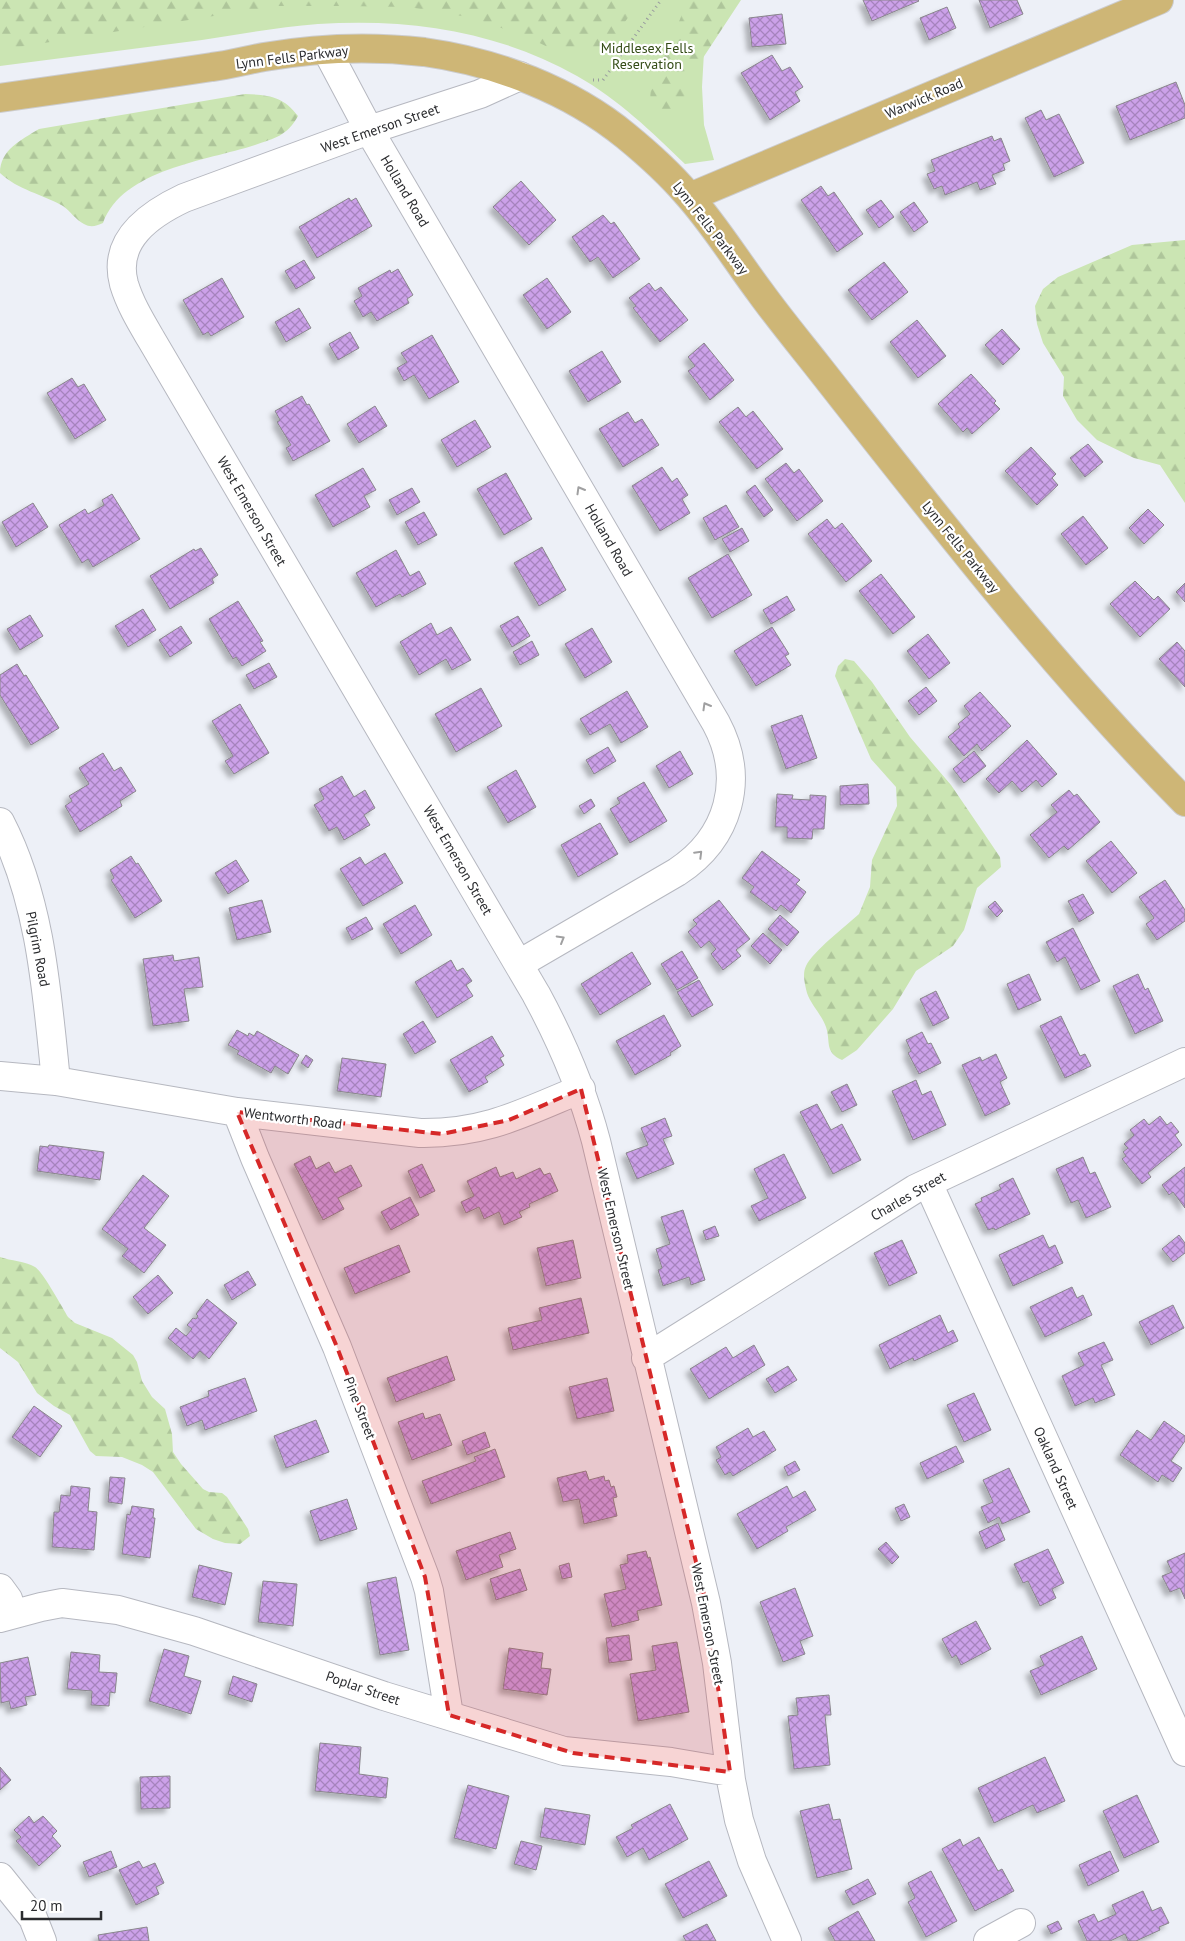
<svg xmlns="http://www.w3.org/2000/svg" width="1185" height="1941" font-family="'PT Sans',sans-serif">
  <defs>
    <pattern id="forest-firs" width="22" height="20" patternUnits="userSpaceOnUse" patternTransform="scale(1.25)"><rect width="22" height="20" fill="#cbe5b3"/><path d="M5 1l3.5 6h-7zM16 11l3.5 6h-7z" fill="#aec59a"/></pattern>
    <pattern id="building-cross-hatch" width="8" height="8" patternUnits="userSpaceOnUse" patternTransform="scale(1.25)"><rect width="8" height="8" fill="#cca1e9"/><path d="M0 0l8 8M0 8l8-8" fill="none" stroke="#a683bd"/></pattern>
    <filter id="shadow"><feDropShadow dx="-4.5" dy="4.5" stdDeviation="2.5" flood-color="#0004"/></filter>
  </defs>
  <rect width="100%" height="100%" fill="#edf0f7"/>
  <path fill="#cbe5b3" d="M0 0H707L702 87 704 125 714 160 685 164C652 132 618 99 577 76 497 31 409 18 318 24 279 27 241 34 202 40 135 49 67 57 0 66Z"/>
  <path fill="url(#forest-firs)" d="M0 0H636L630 15 613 38 602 47 584 51 552 49 527 37 473 18 409 7 344 6H277L0 50Z
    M688 0H741L697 67 688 83 681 110 676 116 665 117 650 103 651 84 654 74 665 55Z
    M245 94C269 95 283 96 298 116 287 136 275 138 255 145 206 161 123 169 103 223 96 226 91 228 84 224 76 220 70 211 63 206 42 194 18 190 0 173 0 150 21 140 39 129Z
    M1185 240V503L1160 465 1134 458 1097 440 1077 420 1063 396 1064 377 1043 343 1037 324 1035 306 1043 289 1058 277 1132 245Z
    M845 659 854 661 872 682 910 737 951 785 1000 857 1001 867 977 888 964 930 953 946 916 971 893 1009 857 1050 842 1060C824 1052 831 1042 826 1027 822 1015 811 1005 807 993 805 985 802 974 806 966 813 951 845 927 859 914L870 887 872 860 897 806 896 787 871 759 835 676 838 666Z
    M0 1257C11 1261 25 1261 35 1267 43 1272 62 1307 68 1317L75 1323 112 1338 133 1355 137 1362 142 1381 152 1397 165 1409 172 1434 173 1452 181 1464 203 1489 209 1492 222 1493 227 1497 248 1529 250 1536 240 1544 225 1543 213 1539 196 1529 153 1472 142 1465 122 1457 96 1456 90 1451 70 1415 54 1406 37 1393 18 1362 0 1348Z"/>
  <path fill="url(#building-cross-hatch)" stroke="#89868c" filter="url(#shadow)" d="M863 0H918L919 1 872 21Z
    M979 0H1017L1023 14 990 28Z
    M947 7 956 28 929 40 920 18Z
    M782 14 786 44 752 47 749 18Z
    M772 55 782 71 790 67 803 87 795 92 800 101 770 120 741 73Z
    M1176 82 1185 105V118L1130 140 1116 106Z
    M1041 110 1046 120 1059 114 1084 163 1054 177 1025 118Z
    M992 136 994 141 1001 138 1010 161 1003 164 1005 170 992 175 996 184 980 190 977 182 945 195 942 186 934 189 927 174 935 171 931 160Z
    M521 181 556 220 529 245 493 207Z
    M821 186 828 196 834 192 863 234 837 252 801 200Z
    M349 198 351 201 356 198 372 226 317 258 299 227Z
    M881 200 894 217 879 228 866 210Z
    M914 202 928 222 914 232 900 212Z
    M603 215 611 224 614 222 640 259 613 278 598 257 590 262 572 237Z
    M304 260 315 278 296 289 285 271Z
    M884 262 908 292 872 320 848 290Z
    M398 269 413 295 407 299 409 303 377 321 371 312 363 317 354 301 362 296 358 288 390 270 391 273Z
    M222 278 244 317 211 336 208 332 203 335 183 300Z
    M547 278 571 312 547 329 523 295Z
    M649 283 655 291 661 287 688 320 660 342 633 308 636 306 629 298Z
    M299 308 311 328 286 342 275 322Z
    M917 320 946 356 918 378 890 342Z
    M1002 329 1020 349 1003 365 985 345Z
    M350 332 359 348 338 360 329 344Z
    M432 335 459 382 429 399 414 375 404 381 397 368 407 362 401 353Z
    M704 343 734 380 710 400 688 371 695 366 688 357Z
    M602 351 621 382 588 402 569 371Z
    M971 374 996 401 994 403 1000 409 972 434 967 428 963 432 938 404Z
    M72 378 78 387 84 384 106 420 75 439 47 393Z
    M302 396 307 405 309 404 330 441 293 461 286 448 291 445 277 422 280 420 275 411Z
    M375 406 387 426 359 443 347 424Z
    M738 407 746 417 753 411 783 449 757 469 719 422Z
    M628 412 635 423 642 419 659 445 623 467 599 429Z
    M475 420 491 447 457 467 441 440Z
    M1088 444 1103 462 1085 477 1070 458Z
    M1031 447 1056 474 1052 478 1058 485 1037 505 1005 471Z
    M786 463 794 473 799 469 823 501 797 521 765 479Z
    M662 467 672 482 677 478 688 495 682 499 690 513 660 531 632 486Z
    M363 468 376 490 364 496 370 507 333 527 315 495Z
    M506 473 532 519 504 535 477 489Z
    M755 485 773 510 764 517 746 492Z
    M412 488 420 502 397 515 389 500Z
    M112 494 140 539 93 567 88 559 82 563 59 525 85 509 88 514 104 505 102 500Z
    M33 503 48 527 16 547 2 522Z
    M726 505 739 527 715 540 703 518Z
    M1148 509 1164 525 1144 544 1129 528Z
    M424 512 437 535 418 545 405 522Z
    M1083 516 1108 548 1086 565 1061 534Z
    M827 519 835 529 842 523 872 561 846 582 808 534Z
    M742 528 749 541 730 552 722 539Z
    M542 547 566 590 539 606 514 563Z
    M201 548 218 575 212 579 214 583 170 609 150 576 194 549 195 551Z
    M396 550 410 576 419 571 426 584 402 597 400 594 376 607 356 573Z
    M728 554 752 595 712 618 688 578Z
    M881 574 915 617 893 634 859 591Z
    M1135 581 1154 600 1158 596 1170 609 1140 637 1110 604Z
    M1185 583V602L1176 592Z
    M787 596 795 610 771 624 763 610Z
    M238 601 263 641 260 642 266 651 242 666 236 657 233 659 209 619Z
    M143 609 156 630 128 647 115 626Z
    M30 615 43 636 20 650 7 629Z
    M518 616 530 636 512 647 500 626Z
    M431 623 437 635 451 627 471 660 452 670 446 659 419 675 400 642Z
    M181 626 192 643 170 657 159 640Z
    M772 627 789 654 785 656 791 665 756 686 734 651Z
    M592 628 612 662 585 678 565 644Z
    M928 634 950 663 929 679 907 651Z
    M532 641 539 655 520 665 513 652Z
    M1177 642 1185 651V687L1159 659Z
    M269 663 277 677 254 689 246 675Z
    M17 664 24 676 26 675 59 728 31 745 0 695V675Z
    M926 687 937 701 919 715 908 701Z
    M481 688 502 726 456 752 435 714Z
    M627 691 648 727 621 743 610 724 590 735 580 719Z
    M980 692 1011 726 982 751 977 744 964 756 948 737 960 727 958 724 970 714 964 706Z
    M240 704 269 753 234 774 225 761 233 756 212 721Z
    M802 715 817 758 786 769 771 726Z
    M1027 740 1057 774 1042 787 1036 780 1022 792 1012 781 999 793 986 779Z
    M608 747 616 761 594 774 586 760Z
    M680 751 693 774 669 788 656 766Z
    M974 751 986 766 964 783 953 769Z
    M103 753 114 771 121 767 136 791 120 801 122 806 80 832 65 806 72 801 69 796 89 784 79 768Z
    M516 770 536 807 508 823 487 787Z
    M342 776 354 797 365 790 375 808 364 815 370 825 344 840 337 827 329 831 314 805 324 799 319 789Z
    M644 782 667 821 630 843 610 809 620 803 617 798Z
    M868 784 869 804 840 805V786Z
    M1069 790 1074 796 1077 794 1100 822 1068 850 1064 846 1049 858 1030 835 1057 812 1051 805Z
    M777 794 793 795 792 799 810 800V795L826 796 824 829H813L812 839 787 838V827H775Z
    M591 799 595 806 584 814 579 806Z
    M600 823 618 854 578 877 561 845Z
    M1111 841 1137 873 1112 893 1086 861Z
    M762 851 800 880 796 884 806 892 791 913 781 905 776 911 750 892 754 887 742 878Z
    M385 853 403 883 363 906 340 869 360 857 365 865Z
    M131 856 136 864 138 863 162 901 135 918 111 880 114 878 110 870Z
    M236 860 249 881 228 894 215 873Z
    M1165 880 1185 910V921L1157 940 1146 924 1154 918 1139 897Z
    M1083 894 1094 913 1079 922 1068 901Z
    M262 900 271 932 237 940 229 908Z
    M719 900 750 939 736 950 741 956 723 970 711 954 716 949 709 941 701 948 688 932 697 924 693 920Z
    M995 901 1003 911 997 917 988 907Z
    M415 905 432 935 401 954 383 924Z
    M780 915 799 932 787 946 768 929Z
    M366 917 373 929 352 940 346 928Z
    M1073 928 1100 981 1081 990 1065 957 1057 962 1046 942Z
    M763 933 782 950 770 964 751 946Z
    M682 951 698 978 677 990 661 964Z
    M632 952 651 984 600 1015 581 984Z
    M173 955 174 961 199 957 203 987 184 989 189 1021 153 1026 143 959Z
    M451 960 457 971 463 968 472 981 466 985 473 996 437 1018 415 982Z
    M1029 974 1041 1000 1018 1010 1007 984Z
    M1138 974 1145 990 1148 988 1163 1021 1135 1034 1113 986Z
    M699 980 713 1005 692 1017 677 992Z
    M936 991 949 1018 933 1026 920 999Z
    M664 1015 681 1046 670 1053 671 1055 635 1075 616 1041Z
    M1061 1016 1080 1056 1085 1054 1091 1066 1065 1078 1040 1026Z
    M423 1021 436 1042 415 1054 403 1034Z
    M237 1030 248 1036 249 1033 254 1036 257 1031 299 1055 288 1074 275 1066 271 1073 237 1054 239 1051 228 1045Z
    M922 1032 928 1044 931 1043 941 1063 919 1074 908 1053 911 1051 906 1040Z
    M492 1036 504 1056 500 1058 504 1065 485 1077 488 1082 469 1092 450 1060Z
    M996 1054 1007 1078 1000 1082 1010 1104 985 1116 962 1065 980 1057 982 1061Z
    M306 1055 313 1060 308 1068 301 1063Z
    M342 1058 386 1064 381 1097 337 1091Z
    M916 1080 922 1095 931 1091 946 1125 913 1140 892 1091Z
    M847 1084 857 1105 842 1112 831 1092Z
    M817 1104 831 1130 842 1124 861 1160 833 1174 800 1112Z
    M1160 1116 1167 1125 1171 1122 1179 1132 1175 1135 1182 1145 1148 1173 1151 1177 1142 1184 1122 1159 1126 1156 1123 1152 1128 1148 1124 1144 1134 1135 1130 1130 1144 1119 1149 1125Z
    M665 1118 672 1136 663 1139 674 1164 637 1179 626 1153 648 1145 641 1128Z
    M49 1145 104 1152 100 1180 37 1171 40 1146 48 1147Z
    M784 1154 806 1198 759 1221 751 1206 768 1198 754 1169Z
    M310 1156 316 1169 329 1162 335 1173 351 1165 362 1186 338 1198 344 1209 323 1220 294 1164Z
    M1083 1157 1090 1174 1095 1172 1111 1207 1086 1218 1078 1200 1071 1203 1056 1169Z
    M422 1164 435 1191 420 1198 408 1171Z
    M496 1167 500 1177 513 1172 516 1179 540 1168 544 1175 550 1173 558 1191 529 1204 530 1207 519 1212 522 1217 504 1225 499 1212 484 1219 479 1207 466 1213 461 1202 474 1196 467 1181Z
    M1185 1167V1208L1173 1192 1169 1195 1162 1185Z
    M143 1175 169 1196 144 1228 166 1245 144 1273 122 1256 128 1249 102 1229Z
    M1013 1178 1030 1214 995 1230 994 1228 988 1230 975 1204 982 1201 981 1198 1001 1189 999 1185Z
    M410 1197 419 1215 391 1230 381 1212Z
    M683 1210 705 1280 691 1285 689 1277 663 1286 658 1270 662 1268 656 1249 670 1244 661 1217Z
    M715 1226 719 1236 706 1240 703 1231Z
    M1043 1235 1049 1248 1055 1245 1063 1263 1013 1286 999 1255Z
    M1179 1235 1185 1243V1253L1173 1262 1162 1249Z
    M573 1240 581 1278 546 1286 537 1248Z
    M902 1240 917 1273 889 1286 874 1253Z
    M399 1245 410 1272 355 1294 344 1268Z
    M248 1271 256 1285 232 1300 224 1285Z
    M158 1275 173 1293 148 1314 133 1297Z
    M1072 1287 1077 1298 1083 1295 1092 1315 1045 1337 1030 1307Z
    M581 1298 589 1333 513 1350 508 1328 542 1320 539 1308Z
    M207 1299 237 1323 209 1359 200 1351 193 1359 168 1338 176 1328 186 1336 192 1329 187 1325 193 1318 196 1319 198 1316 196 1314Z
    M1173 1305 1184 1328 1151 1345 1139 1322Z
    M940 1315 948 1333 953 1330 958 1341 914 1361 913 1358 890 1369 879 1345Z
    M1104 1342 1113 1360 1101 1365 1115 1395 1095 1403 1093 1398 1075 1406 1062 1376 1084 1365 1078 1353Z
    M754 1345 765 1365 709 1399 690 1369 726 1347 733 1358Z
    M447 1356 455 1380 396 1402 387 1378Z
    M788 1366 797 1380 775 1393 766 1379Z
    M245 1378 257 1411 205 1430 202 1420 187 1426 180 1407 209 1396 208 1391Z
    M607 1378 614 1411 577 1419 569 1387Z
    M974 1393 991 1430 964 1442 947 1405Z
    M34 1406 62 1426 40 1457 12 1437Z
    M423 1413 425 1419 440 1414 452 1445 412 1460 398 1422Z
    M316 1420 329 1452 286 1468 274 1436Z
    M1164 1421 1185 1436V1441L1171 1461 1182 1468 1173 1482 1162 1475 1158 1482 1120 1455 1137 1430 1151 1440Z
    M748 1428 753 1437 764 1431 776 1450 733 1476 730 1472 725 1475 716 1460 721 1457 716 1447Z
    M485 1432 490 1447 467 1455 462 1441Z
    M956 1446 964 1462 927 1479 920 1463Z
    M495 1449 505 1477 431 1504 422 1481 476 1461 474 1457Z
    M795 1461 800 1470 788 1476 784 1467Z
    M1009 1468 1030 1512 1002 1524 999 1517 988 1523 981 1507 993 1502 983 1480Z
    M586 1471 589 1480 604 1476 605 1481 609 1480 611 1487 614 1486 617 1497 613 1498 617 1516 584 1524 579 1499 563 1502 557 1478Z
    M110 1477 125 1478 122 1504 108 1502Z
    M71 1486 90 1488 88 1511 97 1512 94 1550 52 1547 54 1512H59L61 1495 70 1496Z
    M787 1486 793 1498 805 1491 816 1510 786 1527 788 1531 757 1549 737 1514Z
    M347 1499 357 1529 320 1541 310 1511Z
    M904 1504 910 1517 901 1521 895 1508Z
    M132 1506 154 1509 153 1518H155L150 1558 122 1554 127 1514 130 1515Z
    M998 1523 1005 1540 986 1549 979 1532Z
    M510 1532 516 1549 499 1555 503 1567 466 1580 456 1551Z
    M886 1542 899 1557 892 1564 878 1549Z
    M1048 1549 1064 1583 1052 1589 1056 1598 1040 1606 1028 1581 1023 1583 1014 1564Z
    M646 1551 648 1558 650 1557 662 1605 637 1611 639 1620 612 1627 604 1594 626 1589 620 1565 628 1563 627 1555Z
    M1185 1553V1599L1180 1588 1170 1592 1162 1576 1172 1572 1167 1561Z
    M569 1563 572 1577 562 1579 559 1566Z
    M199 1565 232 1573 225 1605 192 1597Z
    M520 1569 527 1590 496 1600 490 1579Z
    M396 1577 409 1650 380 1655 367 1583Z
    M263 1581 297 1584 293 1626 258 1622Z
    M795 1588 813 1636 800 1641 805 1654 783 1662 760 1602Z
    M976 1621 991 1649 961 1665 956 1655 952 1658 942 1639Z
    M629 1635 632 1660 609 1663 606 1638Z
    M1082 1636 1097 1669 1041 1695 1030 1671 1044 1665 1040 1656Z
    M677 1642 689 1712 638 1721 630 1674 656 1670 652 1646Z
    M509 1648 543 1653 541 1668 551 1669 547 1695 503 1689Z
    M164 1649 189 1656 184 1676 201 1681 191 1714 149 1701Z
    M71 1652 100 1655 99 1672 117 1673 115 1693 110 1692 109 1706 91 1705 92 1691 67 1689Z
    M28 1657 36 1695 25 1697 27 1705 11 1709 9 1701 1 1703 0 1663Z
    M233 1676 257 1684 252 1702 228 1694Z
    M829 1695 831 1715H825L830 1765 794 1769 788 1716 798 1715 796 1698Z
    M320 1743 361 1747 359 1774 388 1778 386 1798 315 1791Z
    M1045 1757 1065 1801 1037 1813 1033 1805 994 1823 978 1788Z
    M0 1767 11 1780 0 1790Z
    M170 1776V1808L141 1809 140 1777Z
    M468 1785 509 1796 496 1849 454 1838Z
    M1137 1795 1159 1842 1124 1858 1103 1811Z
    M670 1804 688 1839 649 1860 643 1848 627 1857 616 1837 633 1828 631 1825Z
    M829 1804 833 1820 840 1819 852 1869 817 1878 800 1811Z
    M545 1808 590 1815 585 1845 540 1837Z
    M29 1816 34 1823 43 1816 57 1831 52 1836 61 1846 39 1866 16 1841 21 1837 14 1830Z
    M979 1837 998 1871 1002 1869 1014 1891 975 1911 942 1849 960 1839 963 1846Z
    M521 1841 542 1846 536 1870 514 1864Z
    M111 1851 117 1867 89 1877 83 1862Z
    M1110 1851 1119 1871 1088 1886 1079 1865Z
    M139 1861 143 1868 155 1863 164 1883 156 1887 159 1894 136 1905 119 1870Z
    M709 1861 727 1896 683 1918 665 1884Z
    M931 1871 957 1921 926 1937 908 1902 915 1898 908 1883Z
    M868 1879 876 1894 853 1905 845 1891Z
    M1143 1891 1152 1911 1161 1907 1169 1923 1159 1927 1160 1930 1136 1941H1128L1125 1934 1110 1941H1087L1078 1921 1094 1914 1098 1922 1116 1914 1112 1905Z
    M858 1911 875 1941H835L828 1928Z
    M1058 1921 1062 1929 1051 1934 1047 1926Z
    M707 1924 716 1941H686L683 1936Z
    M147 1927 149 1941H99L98 1935Z"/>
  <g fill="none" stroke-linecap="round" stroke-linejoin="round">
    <g stroke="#b6b8c0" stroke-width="30">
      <path id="minor" d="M327 51 369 130 716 723C746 779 729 838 677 872L519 964
        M520 76 480 94 369 130 184 198C150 214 112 240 124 284 130 304 141 322 151 339L536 994C562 1042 582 1088 596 1141L706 1603 717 1663 731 1780 739 1820 752 1861 787 1941
        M0 822C41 901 47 994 56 1081
        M0 1076 56 1081 237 1112 420 1133C485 1134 523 1113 581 1089
        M237 1112 255 1158 337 1347 425 1577 429 1591 449 1715
        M928 1183 1185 1752
        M646 1358 915 1189 1185 1062
        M0 1588 8 1599 13 1614
        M0 1618 41 1607 62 1603 118 1610 194 1631 384 1696 564 1751 671 1762 730 1772
        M0 1877 33 1918 42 1941
        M988 1941 1021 1923"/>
    </g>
    <g stroke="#cccccd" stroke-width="30">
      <path id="major" d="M0 98C71 88 141 78 212 67 229 65 247 60 264 57 316 48 372 46 424 52 496 62 570 90 626 136 648 154 669 173 687 194 714 224 736 260 760 292 778 317 797 340 816 364 934 514 1051 666 1185 802
        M690 197 1159 0"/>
    </g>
    <path stroke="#989a9f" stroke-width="3" stroke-dasharray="1 4" stroke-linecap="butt" d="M593 80H603L661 0"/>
    <use href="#minor" stroke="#fff" stroke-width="28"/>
    <use href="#major" stroke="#ceb676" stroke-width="28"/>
  </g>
  <defs><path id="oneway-chevron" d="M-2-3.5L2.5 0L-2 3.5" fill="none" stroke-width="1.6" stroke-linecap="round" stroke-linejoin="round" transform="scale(1.25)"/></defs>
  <g stroke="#a0a0a1">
    <use href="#oneway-chevron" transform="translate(580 490) rotate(-120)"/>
    <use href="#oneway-chevron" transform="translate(706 706) rotate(-120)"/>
    <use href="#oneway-chevron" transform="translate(699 854) rotate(-45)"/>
    <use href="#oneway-chevron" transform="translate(561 939) rotate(-30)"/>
  </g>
  <path fill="#d62828" fill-opacity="0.2" stroke="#d62828" stroke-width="4" stroke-dasharray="10 6" stroke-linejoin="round" d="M581 1089 706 1603 730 1772 573 1753 449 1715 425 1577 337 1347 237 1112 442 1134 509 1120Z"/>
  <g text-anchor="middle" stroke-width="4.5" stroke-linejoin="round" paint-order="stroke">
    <g font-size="14" fill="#344c16" stroke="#fff">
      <text x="647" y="53">Middlesex Fells<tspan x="647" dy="16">Reservation</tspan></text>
    </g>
    <g font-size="14" fill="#2b2c2f" stroke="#fff">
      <text transform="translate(292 57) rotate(-7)" y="5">Lynn Fells Parkway</text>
      <text transform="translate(924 98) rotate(-23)" y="5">Warwick Road</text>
      <text transform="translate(380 128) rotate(-19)" y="5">West Emerson Street</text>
      <text transform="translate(405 191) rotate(59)" y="5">Holland Road</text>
      <text transform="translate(711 228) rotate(52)" y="5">Lynn Fells Parkway</text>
      <text transform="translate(252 511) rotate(60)" y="5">West Emerson Street</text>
      <text transform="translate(609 540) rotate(60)" y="5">Holland Road</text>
      <text transform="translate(961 547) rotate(51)" y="5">Lynn Fells Parkway</text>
      <text transform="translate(458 860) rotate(60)" y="5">West Emerson Street</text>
      <text transform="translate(38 949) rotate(79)" y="5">Pilgrim Road</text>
      <text transform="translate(293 1118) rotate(7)" y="5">Wentworth Road</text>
      <text transform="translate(908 1196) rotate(-30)" y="5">Charles Street</text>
      <text transform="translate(616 1229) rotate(77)" y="5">West Emerson Street</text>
      <text transform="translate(360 1408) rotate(69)" y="5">Pine Street</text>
      <text transform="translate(1056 1468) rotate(66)" y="5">Oakland Street</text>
      <text transform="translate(708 1624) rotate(79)" y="5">West Emerson Street</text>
      <text transform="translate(363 1688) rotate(19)" y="5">Poplar Street</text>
    </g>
  </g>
  <path d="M22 1911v8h79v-8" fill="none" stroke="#2b2c2f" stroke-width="2.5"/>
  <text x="30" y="1911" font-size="15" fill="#2b2c2f" stroke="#ffffff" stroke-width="4" paint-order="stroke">20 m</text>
</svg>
